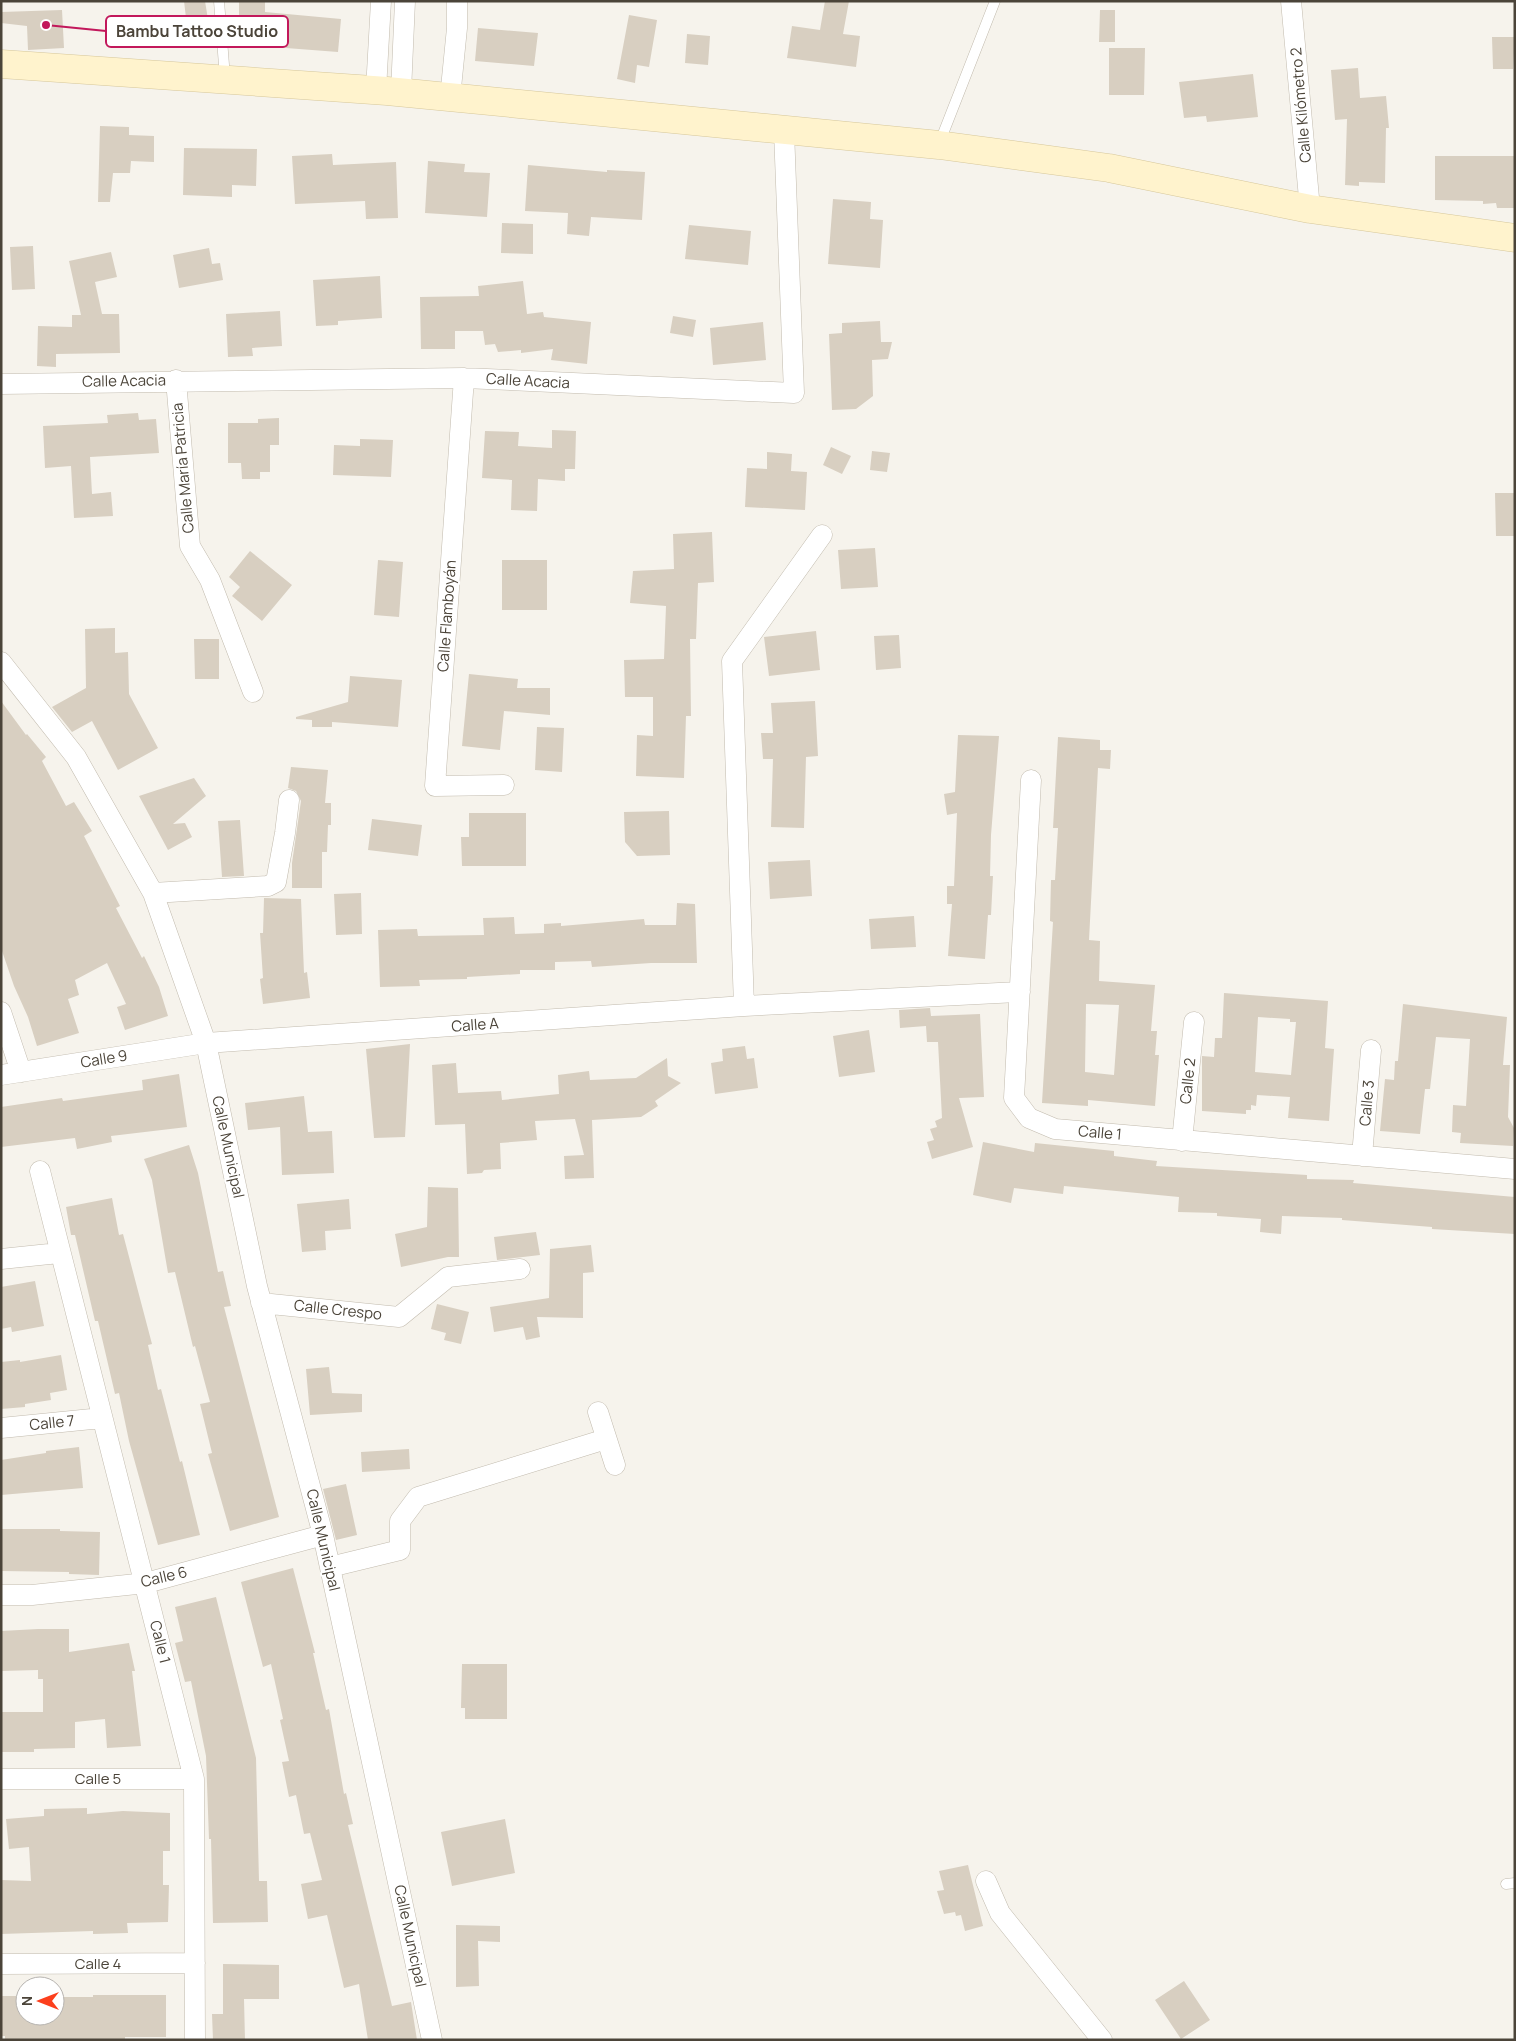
<svg xmlns="http://www.w3.org/2000/svg" width="1516" height="2041" font-family="Manrope,sans-serif">
  <rect width="100%" height="100%" fill="#f6f3ec"/>
  <path fill="#d8cfc1" fill-rule="evenodd" d="M184 1H205L210 32 188 35Z
    M239 1H265V12L341 19 338 52 286 48 287 41 239 40Z
    M825 1H849L843 34 860 36 856 67 787 58 792 26 820 30Z
    M62 10 64 48 28 50 27 26 1 23V12Z
    M1100 10H1115V42H1099Z
    M629 15 657 20 649 67 637 65 635 83 617 79Z
    M478 28 538 33 534 66 475 61Z
    M687 34 710 36 708 65 685 63Z
    M1492 37H1515L1513 69H1493Z
    M1109 48H1145L1144 95H1109Z
    M1358 68 1360 98 1386 96 1389 128H1386L1385 183 1359 182V186L1345 185 1347 119 1335 120 1331 70Z
    M1253 74 1258 117 1207 122 1206 116 1184 118 1179 82Z
    M100 126 129 127V135L154 136V162L131 161 130 173H113L110 202H98Z
    M184 148 257 149 256 186 232 185V197L183 195Z
    M332 154 333 165 396 162 398 218 366 219 365 201 295 204 292 156Z
    M1435 156H1515V208H1497L1496 203 1483 204V201L1435 200Z
    M428 161 465 164 464 172 490 173 487 217 425 213Z
    M528 165 607 172V170L645 172 642 220 591 217 589 236 567 234 568 213 525 211Z
    M833 199 871 202 870 219 883 220 880 268 828 264Z
    M502 223 533 224V254L501 253Z
    M689 225 751 231 748 265 685 259Z
    M33 246 35 289 12 290 10 247Z
    M209 248 212 264 220 263 223 280 179 288 173 255Z
    M111 252 117 277 95 282 102 314H119L120 353 56 354V367L37 366 38 326 72 327V315H81L69 261Z
    M380 276 382 318 338 321V325L316 326 313 280Z
    M523 281 527 314 543 312 544 317 591 322 587 364 551 360 553 349 521 353V350L498 352 495 344 485 345 483 331H455V349H421L420 297 479 296 478 286Z
    M280 311 282 346 252 348 253 356 228 357 226 314Z
    M673 316 696 320 693 337 670 333Z
    M880 321 881 342H892L888 359 872 360 873 396 856 409 832 410 829 334 842 333V323Z
    M763 322 766 360 713 365 710 328Z
    M138 413 139 420 156 419 159 453 90 457 92 494 111 492 113 516 74 518 71 466 45 468 43 426 108 423 107 415Z
    M279 418V445H270V472H260V479H242L241 463H228V423H258V419Z
    M552 430 576 431 575 469H565V481L538 479 537 511 511 510 512 480 482 478 485 431 519 432 518 446 552 448Z
    M360 439 393 440 391 477 333 475 334 445 360 446Z
    M831 447 851 456 842 474 823 465Z
    M872 451 890 453 887 472 870 470Z
    M767 452 792 454 791 471 807 472 805 510 745 507 747 468 767 469Z
    M1495 493H1515V536H1496Z
    M712 532 714 582 698 583 696 639H690L691 716H686L684 778 636 776 637 735 653 736V697H625L624 660 664 659 666 606 630 603 633 571 674 569 673 534Z
    M875 548 878 587 841 589 838 550Z
    M250 551 292 585 262 621 232 596 240 587 229 577Z
    M378 560 403 562 399 617 374 615Z
    M502 560H547V610H502Z
    M115 628V653L128 652 129 694 158 748 118 770 92 721 72 732 52 707 86 688 85 629Z
    M816 631 820 670 769 676 764 637Z
    M899 635 901 668 876 670 874 636Z
    M194 639H219V679H195Z
    M469 674 518 679 517 688H550V715L504 711 500 750 462 746Z
    M350 676 402 680 398 727 332 722V727H312V720L296 719V717L348 702Z
    M1 701 26 735 27 734 46 757 42 761 66 806 74 802 92 831 84 836 120 906 116 908 142 958 144 956 159 987 168 1016 125 1030 117 1007 126 1004 107 963 75 980 79 995 68 999 79 1033 37 1046 28 1017 14 986 1 948Z
    M815 701 818 756 806 757 804 828 771 827 773 759H763L761 733H773L771 703Z
    M537 727 564 728 562 772 535 770Z
    M958 735 999 736 991 835 990 876H993L991 915H988L985 959 948 956 952 904H947V886H954L957 813 947 815 944 794 955 792Z
    M1058 737 1100 740V750H1111L1110 769 1098 768 1089 940 1100 941 1099 981 1155 985 1151 1031H1157L1155 1055H1159L1155 1106 1088 1100V1106L1042 1103 1053 922 1050 921 1051 880H1055L1058 828H1053ZM1086 1004 1119 1005 1114 1075 1085 1072Z
    M291 767 328 770 325 803H331V825H328L327 852H322V888H292V863L301 801 296 791 288 788Z
    M194 778 206 796 173 824 185 823 192 837 168 850 139 796Z
    M669 811 670 855 637 856 625 842 624 812Z
    M469 813H526V866H462L461 837H469Z
    M372 819 422 825 418 856 368 850Z
    M240 820 244 876 222 877 218 821Z
    M810 860 812 896 770 899 768 862Z
    M361 893 362 934 336 935 334 894Z
    M264 898 301 899 304 973 307 972 310 998 263 1004 260 979 263 978 260 933H263Z
    M677 903 695 904 697 963H651L592 967 591 961 555 962V970H520V974L467 977V979L419 980 420 986 380 987 378 930 417 929 418 936 484 935 483 918 514 917 515 934 544 933V924L561 923V926L644 919 645 925H676Z
    M914 916 916 947 871 949 869 919Z
    M1224 993 1328 1001 1325 1048 1334 1049 1329 1121 1288 1118 1290 1097 1257 1095 1256 1106 1251 1105V1110H1246V1114L1202 1111V1056L1214 1057 1215 1038H1222ZM1258 1017 1290 1019V1022H1296L1291 1075 1255 1072Z
    M1403 1004 1507 1017 1503 1065H1510L1508 1117 1514 1128 1513 1146 1460 1143 1461 1133 1452 1132 1453 1105 1466 1106 1470 1039 1436 1037 1430 1089H1425L1420 1134 1380 1131 1385 1079 1394 1080 1395 1061H1398Z
    M930 1008 931 1016 980 1014 984 1097 959 1098 973 1147 932 1159 927 1142 934 1140 930 1129 937 1127 935 1121 942 1118 938 1042H927L926 1026 900 1028 899 1010Z
    M869 1030 875 1072 839 1077 833 1036Z
    M410 1044 405 1137 374 1138 366 1049Z
    M745 1046 747 1059 754 1058 758 1088 715 1094 711 1063 723 1061 722 1049Z
    M667 1058 668 1076 681 1083 655 1101 658 1106 641 1117 592 1120 594 1178 565 1179 564 1156 584 1155 575 1119 535 1121 537 1140 500 1143 501 1169 484 1170 482 1173 467 1174 465 1124 435 1125 432 1065 456 1063 458 1093 501 1091 502 1100 559 1094 558 1075 589 1071 590 1080 636 1078Z
    M179 1074 187 1127 111 1136 112 1142 77 1149 75 1138 1 1147V1107L62 1098 63 1101 143 1090 142 1080Z
    M304 1096 308 1132 332 1131 334 1173 282 1175 280 1127 248 1130 245 1103Z
    M983 1142 1034 1152 1035 1143 1114 1151V1156L1157 1161 1156 1166 1307 1175V1179L1354 1180 1353 1183 1515 1197V1234L1432 1229V1227L1342 1220V1218L1282 1216 1281 1234 1260 1232 1261 1219 1217 1216V1213L1178 1212 1179 1197 1064 1186 1063 1194 1014 1188 1011 1203 973 1195Z
    M189 1145 198 1173 218 1272 223 1271 231 1306 224 1307 279 1517 230 1531 208 1454 212 1453 200 1404 210 1402 195 1346 193 1347 175 1272 168 1273 152 1180 144 1159Z
    M428 1187 458 1188 459 1257H448L401 1267 395 1234 427 1227Z
    M112 1198 119 1235 123 1234 152 1344 148 1345 158 1390 161 1389 180 1462 182 1461 200 1535 158 1545 129 1441 119 1393 115 1394 98 1321H95L75 1235H71L66 1207Z
    M349 1199 351 1229 325 1231 326 1250 302 1252 297 1204Z
    M536 1232 540 1255 497 1260 494 1237Z
    M591 1245 594 1272 583 1273V1318L537 1317 540 1337 526 1340 523 1327 494 1332 490 1307 549 1298 550 1249Z
    M35 1281 44 1326 12 1332 11 1327 1 1329V1287Z
    M437 1304 469 1312 461 1344 444 1340 446 1333 431 1329Z
    M61 1355 67 1390 50 1393 51 1400 25 1404V1407L1 1409V1362L20 1360V1362Z
    M329 1367 332 1393 362 1394V1412L310 1415 306 1369Z
    M79 1447 83 1488 1 1495V1460L46 1453V1451Z
    M409 1449 410 1469 362 1472 361 1452Z
    M346 1484 357 1535 336 1540 323 1489Z
    M1 1529H60V1531L100 1532 99 1575 69 1574V1572L1 1571Z
    M293 1568 315 1653H313L326 1710 329 1709 344 1794 346 1793 353 1824 348 1825 392 2006 411 2002 417 2040H368L359 1984 344 1988 327 1915 308 1919 301 1884 322 1880 310 1833 304 1834 296 1795 289 1797 282 1762 289 1761 280 1720 283 1719 271 1664 263 1667 241 1582Z
    M216 1597 256 1758 259 1881H267L268 1922 213 1923 211 1839H209L206 1756 191 1681 185 1682 175 1643 183 1641 175 1607Z
    M38 1629H69V1652L129 1643 135 1671H132L141 1746 107 1748 105 1719 75 1722V1748L34 1749V1752H2V1712H43V1679H38V1670L1 1671V1631Z
    M462 1664H507V1719H465V1708H461Z
    M87 1808V1814L123 1811 170 1813V1851H163V1885H169L168 1922 127 1923 128 1933 93 1934V1931L1 1934V1880L31 1881 29 1847 9 1849 6 1819 44 1816V1809Z
    M505 1819 515 1873 452 1886 441 1832Z
    M968 1865 983 1926 965 1931 961 1915 956 1916 955 1912 944 1914 937 1891 944 1890 939 1871Z
    M456 1925 500 1926V1942L478 1941 479 1986 456 1987Z
    M223 1964 279 1965V1999H244L245 2040H213L212 2014H223Z
    M1184 1981 1210 2020 1181 2039 1155 2000Z
    M93 1995H166V2037H125V2040H5V2036H1V1996H25V2016H55V1997H93Z"/>
  <g fill="none" stroke-linecap="round" stroke-linejoin="round">
    <g stroke="#c2bbae" stroke-width="11">
      <path id="lane" d="M219 1 225 78
        M939 144 995 1
        M1506 1884 1515 1883"/>
    </g>
    <g stroke="#c2bbae" stroke-width="21">
      <path id="street" d="M1291 1 1310 209
        M376 90 381 1
        M401 92 405 1
        M450 98 457 28V1
        M464 378 435 786 504 785
        M176 380 190 546 210 580 253 692
        M1 384 464 378 794 393 784 131
        M1 662 76 757 153 893 206 1043 257 1286 323 1535 432 2040
        M1031 780 1014 1098 1029 1118 1055 1129 1515 1169
        M153 893 268 886 276 882 285 833 289 800
        M744 1006 732 661 822 535
        M1 1012 21 1072
        M1 1075 206 1043 744 1006 1020 992
        M1182 1141 1194 1022
        M1362 1156 1371 1050
        M40 1171 194 1779 195 2040
        M1 1259 59 1253
        M261 1303 399 1317 448 1277 520 1269
        M598 1412 615 1465
        M1 1428 102 1418
        M330 1567 400 1550V1521L418 1497 606 1439
        M1 1595H32L146 1583 323 1535
        M1 1779H194
        M986 1881 1000 1913 1102 2040
        M1 1964 195 1963"/>
    </g>
    <g stroke="#d6c79b" stroke-width="29">
      <path id="secondary" d="M1 64 387 91 939 145 1109 168 1310 209 1515 238"/>
    </g>
    <use href="#lane" stroke="#fff" stroke-width="10"/>
    <use href="#street" stroke="#fff" stroke-width="20"/>
    <use href="#secondary" stroke="#fff3cd" stroke-width="28"/>
  </g>
  <g text-anchor="middle" stroke-width="4" stroke-linejoin="round" paint-order="stroke">
    <g font-size="15" fill="#4b4439" stroke="#fff">
      <text transform="translate(1301 105) rotate(-95)" y="5">Calle Kilómetro 2</text>
      <text transform="translate(124 381) rotate(-1)" y="5">Calle Acacia</text>
      <text transform="translate(528 381) rotate(3)" y="5">Calle Acacia</text>
      <text transform="translate(183 468) rotate(-95)" y="5">Calle María Patricia</text>
      <text transform="translate(447 616) rotate(-86)" y="5">Calle Flamboyán</text>
      <text transform="translate(475 1025) rotate(-4)" y="5">Calle A</text>
      <text transform="translate(104 1059) rotate(-9)" y="5">Calle 9</text>
      <text transform="translate(1188 1081) rotate(-84)" y="5">Calle 2</text>
      <text transform="translate(1367 1103) rotate(-85)" y="5">Calle 3</text>
      <text transform="translate(1100 1133) rotate(5)" y="5">Calle 1</text>
      <text transform="translate(228 1147) rotate(78)" y="5">Calle Municipal</text>
      <text transform="translate(338 1310) rotate(6)" y="5">Calle Crespo</text>
      <text transform="translate(52 1423) rotate(-6)" y="5">Calle 7</text>
      <text transform="translate(323 1540) rotate(77)" y="5">Calle Municipal</text>
      <text transform="translate(164 1577) rotate(-13)" y="5">Calle 6</text>
      <text transform="translate(160 1642) rotate(76)" y="5">Calle 1</text>
      <text x="98" y="1784">Calle 5</text>
      <text transform="translate(410 1936) rotate(78)" y="5">Calle Municipal</text>
      <text x="98" y="1969">Calle 4</text>
    </g>
  </g>
  <path fill="none" stroke="#c2185b" stroke-width="2" d="M46 25L106 31"/>
  <circle fill="#c2185b" stroke="#fff" stroke-width="2" cx="46" cy="25" r="5"/>
  <rect fill="#fff" stroke="#c2185b" stroke-width="2" x="106" y="16" width="182" height="31" rx="5"/>
  <g font-size="16" text-anchor="middle" font-weight="bold" fill="#4b4439">
    <text x="197" y="37">Bambu Tattoo Studio</text>
  </g>
  <rect width="1516" height="2041" fill="none" stroke="#4b4439" stroke-width="5"/>
  <g transform="translate(40 2001) rotate(270)"><circle r="24" fill="#ffffff" stroke="#b7b4b0"/>
  <path d="M0-4L9 19L0 12L-9 19Z" fill="#fc3f1d"/>
  <text y="-8" font-size="14" font-weight="bold" text-anchor="middle" fill="#4b4439">N</text>
  </g>
</svg>
